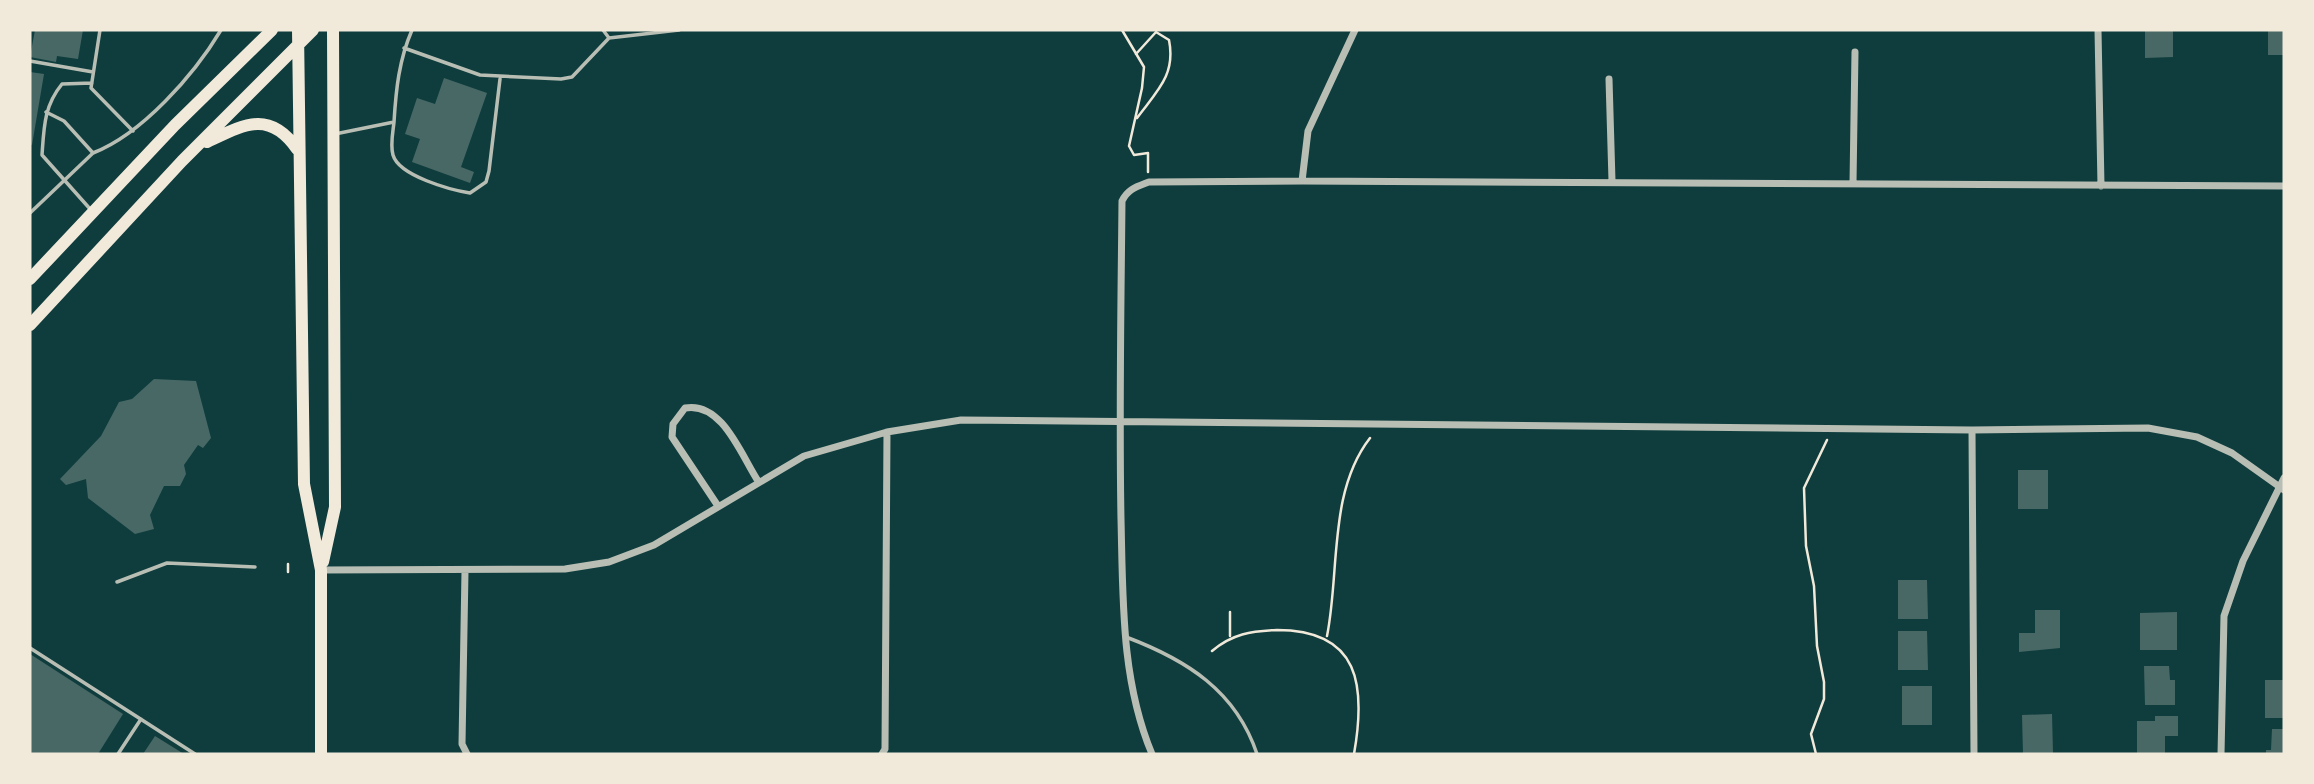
<svg xmlns="http://www.w3.org/2000/svg" width="2314" height="784" font-family="'PT Sans Narrow',sans-serif">
  <rect width="100%" height="100%" fill="#0f3d3e"/>
  <path fill="#486865" d="M35 30H83L78 59 57 56 56 62 30 57Z
    M2145 30H2173V57L2145 58Z
    M2268 30H2284V55H2268Z
    M30 72 44 74 32 145 30 144Z
    M444 78 487 93 461 167 474 172 470 183 412 162 420 139 405 134 417 98 435 104Z
    M154 379 196 381 211 438 203 448 198 445 184 465 186 474 180 486H164L150 515 154 529 135 534 88 498 86 479 66 485 60 479 101 436 119 402 132 399Z
    M2018 470H2048V509H2018Z
    M1898 580H1927L1928 619H1898Z
    M2035 610H2060V648L2019 652V633H2035Z
    M2177 612V650H2140V613Z
    M1898 631H1927L1928 670H1898Z
    M30 654 123 714 98 754H30Z
    M2144 666H2169L2170 680H2175V705H2145Z
    M2265 680H2284V718H2265Z
    M1902 686H1932V725H1902Z
    M2052 714 2053 753 2023 754 2022 715Z
    M2155 716H2178V736H2165V754H2137V721H2155Z
    M2272 729H2284V754H2266V750H2271Z
    M155 736 184 754H143Z"/>
  <g fill="none" stroke-linecap="round" stroke-linejoin="round">
    <path stroke="#f1e9da" stroke-width="2.5" d="M1122 30 1144 67 1142 88 1129 146 1134 155 1148 153V172
      M1136 54 1156 32 1169 40C1176 75 1157 91 1137 118
      M288 564V572
      M1230 612V636
      M1327 636C1340 572 1328 492 1370 438
      M1212 651C1232 634 1251 631 1277 630 1360 630 1366 686 1354 754
      M1816 754 1811 734 1824 699V682L1817 646 1814 586 1806 546 1804 488 1827 440"/>
    <path stroke="#b8beb3" stroke-width="3.5" d="M100 30 91 88 133 131
      M603 30 609 38
      M404 48 480 75 561 79 572 77 609 38 679 30
      M30 61 93 72
      M394 122C393 132 390 145 393 155 399 176 451 190 470 193L486 182 489 171 500 79
      M335 134 394 122C396 89 399 60 412 30
      M93 153C142 134 194 75 221 30
      M91 210 42 155C44 127 44 106 62 84L92 83
      M30 213 93 153 64 121 46 112
      M117 582 167 563 255 567
      M1126 637C1187 660 1236 691 1257 754
      M30 648 195 754
      M118 754 141 719"/>
    <path stroke="#b8beb3" stroke-width="7" d="M2098 30 2101 186
      M1609 79 1612 181
      M1302 181 1308 131 1355 30
      M1853 183 1855 52
      M1972 430 1974 754
      M718 506 672 437 673 424 685 408C722 401 741 455 758 481
      M321 570 565 569 609 562 654 545 804 456 887 432 961 420 1972 430 2148 428 2197 437 2232 453 2284 490
      M465 571 462 744 467 754
      M882 754 885 749 887 432
      M1152 754C1121 680 1123 599 1121 519 1119 413 1121 307 1122 201 1128 189 1136 187 1149 182L1302 181 2284 186
      M2221 754 2224 616 2243 561 2284 478"/>
    <path stroke="#f1e9da" stroke-width="12" d="M298 30 304 484 321 570V754
      M207 142C243 125 269 109 297 149
      M30 279 175 125 272 30
      M30 325 182 161 313 30
      M323 562 335 507 333 30"/>
  </g>
  <rect width="2314" height="784" fill="none" stroke="#f1e9da" stroke-width="63"/>
</svg>
